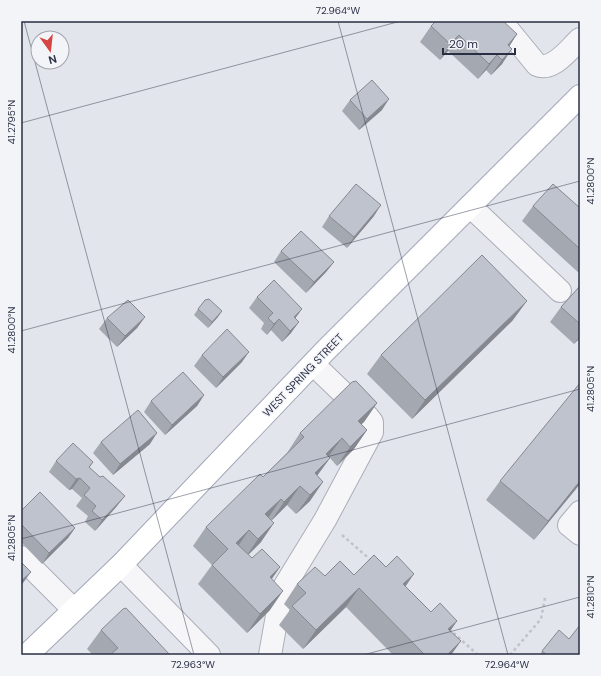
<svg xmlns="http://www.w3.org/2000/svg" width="601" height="676" font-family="'DM Sans',sans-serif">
  <rect width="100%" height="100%" fill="#e2e5eb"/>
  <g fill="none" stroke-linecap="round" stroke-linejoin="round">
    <g stroke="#abaeb9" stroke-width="24">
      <path id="minor" d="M501 21 537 65C553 72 569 49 580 39
        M470 206 560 291
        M580 512 569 525 580 534
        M21 557 74 610
        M121 565 209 655
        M270 655 278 610 284 587 325 520 372 432V422L368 417 313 364"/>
    </g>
    <g stroke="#a1a7b7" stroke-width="24">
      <path id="major" d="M27 655 121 565 325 351 580 96"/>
    </g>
    <path stroke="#c1c2ca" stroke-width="2.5" stroke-dasharray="3 3" stroke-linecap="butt" d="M342 535 372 561
      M449 629 478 655
      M510 655 541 619 545 598"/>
    <use href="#minor" stroke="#f6f6f9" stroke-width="22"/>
    <use href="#major" stroke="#fff" stroke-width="22"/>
  </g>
  <path fill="#a4a8b1" d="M431 26 517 34 509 46 502 64 491 75 486 70 478 79 448 51 440 60 420 42Z
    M350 100 382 110 359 130 342 111Z
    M533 206 580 208V274L522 221Z
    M329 216H374L347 248 322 227Z
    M281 251 334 262 326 272 306 293 274 262Z
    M580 286V338L574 344 550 322 561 307Z
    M257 297 302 309 295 318 291 333 282 342 271 330 267 335 261 329 264 323 249 308Z
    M198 309 218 317 208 328 194 315Z
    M145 317 137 328 117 347 99 329 107 318Z
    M513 320 412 419 367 374 381 355Z
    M202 355 242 362 216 388 194 366Z
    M204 395 197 406 165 435 144 412 151 401Z
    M377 403 364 422 361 424 367 430 354 449 337 466 330 458 317 476 310 501 296 514 287 505 272 520 261 542 248 555 252 558 280 567 271 579 270 610 247 633 198 584 212 565 193 546 206 527 263 477 287 453 300 433Z
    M101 442 150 444 113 475 93 453Z
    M56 461 93 462 89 468 117 506 95 531 85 522 88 516 76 506 82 498 72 489 69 490 49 472Z
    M500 481 580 484 534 540 486 500Z
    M21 511 75 528 68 538 42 564 21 542Z
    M354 575 405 586 431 612 457 621 450 631 451 655H393L346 607 303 649 279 625 290 610 284 604 297 584 325 576Z
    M101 630 170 655H93L87 649Z
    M569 639 580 655H540L542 651Z"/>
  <path fill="#868890" d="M517 34 507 50 508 45Z
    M459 35 448 51 440 60 450 44Z
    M512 49 502 64 491 75 502 60Z
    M497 55 486 70 478 79 489 64Z
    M389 99 382 110 359 130 367 119Z
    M381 205 374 216 347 248 354 237Z
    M334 262 326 272 306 293 314 282Z
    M527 301 513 320 412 419 425 400Z
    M302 309 294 320V317Z
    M222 311 218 317 208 328 212 322Z
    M145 317 137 328 117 347 125 336Z
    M279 319 271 330 267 335 274 324Z
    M299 322 291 333 282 342 290 331Z
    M580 336V338L574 344Z
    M249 352 242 362 216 388 223 377Z
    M204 395 197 406 165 435 172 425Z
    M377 403 364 422 345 440 358 421Z
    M367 430 354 449 337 466 350 447Z
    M157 433 150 444 113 475 120 464Z
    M342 438 328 457 326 454Z
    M330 458 316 477 315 473Z
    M80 478 72 489 69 490 76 479Z
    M580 481V484L534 540 548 521Z
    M323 482 310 501 296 514 310 495Z
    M300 486 287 505 271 521 284 502Z
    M125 496 117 506 95 531 102 520Z
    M281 499 268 518 265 514Z
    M274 523 261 542 245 558 258 539Z
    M75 528 68 538 42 564 49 553Z
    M249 530 236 549V543Z
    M280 567 267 586 270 577Z
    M31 572 23 583 21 585V581Z
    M414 574 401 593 403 584Z
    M359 588 346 607 303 649 316 630Z
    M283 591 270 610 247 633 260 614Z
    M457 621 444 640 448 629Z
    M461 641 451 655H447Z"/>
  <path fill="#bfc3ce" stroke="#868890" d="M436 21H503L517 34 508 45 512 49 502 60 497 55 489 64 459 35 450 44 431 26Z
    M372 80 389 99 367 119 350 100Z
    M356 184 381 205 354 237 329 216Z
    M553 184 580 208V249L533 206Z
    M301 231 334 262 314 282 281 251Z
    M482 255 527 301 425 400 381 355Z
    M274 280 302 309 294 317 299 322 290 331 279 319 274 324 268 318 273 313 257 297Z
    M580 286V324L561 307Z
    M209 299 222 311 212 322 198 309 205 300Z
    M128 300 145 317 125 336 107 318Z
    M227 329 249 352 223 377 202 355Z
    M183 372 204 395 172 425 151 401Z
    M356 381 377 403 358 421 367 430 350 447 342 438 326 454 330 458 315 473 323 482 310 495 300 486 284 502 281 499 265 514 274 523 258 539 249 530 236 543 252 558 262 549 280 567 270 577 283 591 260 614 212 565 228 549 206 527 260 474 263 477 304 437 300 433 352 382Z
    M580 383V481L548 521 500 481Z
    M138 410 157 433 120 464 101 442Z
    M73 443 93 462 89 467 100 477 103 476 125 496 102 520 92 511 96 506 84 495 90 488 80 478 76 479 56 461Z
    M40 492 75 528 49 553 21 524V511Z
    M374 555 386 567 397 556 414 574 403 584 431 612 440 603 457 621 448 629 461 641 447 655H425L359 588 316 630 292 606 306 593 297 584 315 567 325 576 340 561 354 575Z
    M21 562 31 572 21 581Z
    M126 608 170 655H110L118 648 101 630 123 609Z
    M580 625V655H547L542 651 559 630 569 639Z"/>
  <path fill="none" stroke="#2a2f44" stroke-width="1" stroke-opacity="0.45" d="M24 21 194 655M338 21 508 655M21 123 401 21M21 331 580 181M21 539 580 389M363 655 580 597"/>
  <g text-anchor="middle" stroke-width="3" stroke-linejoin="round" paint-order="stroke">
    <g font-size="11" fill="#2a2f44" stroke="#f2f4f8">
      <text transform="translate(303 375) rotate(-46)" y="4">WEST SPRING STREET</text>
    </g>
  </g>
  <rect width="601" height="676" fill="none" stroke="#f2f4f8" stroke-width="44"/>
  <g transform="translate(50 50) rotate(165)"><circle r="19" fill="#f2f4f8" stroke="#a2a5b0"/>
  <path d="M0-3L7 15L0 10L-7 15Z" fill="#d44544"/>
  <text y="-6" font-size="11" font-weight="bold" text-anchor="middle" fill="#2a2f44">N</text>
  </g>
  <path d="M443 48v6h72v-6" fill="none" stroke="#2a2f44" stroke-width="2"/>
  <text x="449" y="48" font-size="12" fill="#2a2f44" stroke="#f2f4f8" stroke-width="3" paint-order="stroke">20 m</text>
  <rect x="22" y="22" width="557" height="632" fill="none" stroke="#2a2f44" stroke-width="1.5"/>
  <g font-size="10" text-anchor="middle" fill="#2a2f44">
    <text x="338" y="14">72.964°W</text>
    <text transform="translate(11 122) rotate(-90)" y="4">41.2795°N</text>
    <text transform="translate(590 181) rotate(-90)" y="4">41.2800°N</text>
    <text transform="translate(11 330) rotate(-90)" y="4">41.2800°N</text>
    <text transform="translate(590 389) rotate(-90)" y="4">41.2805°N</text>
    <text transform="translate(11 538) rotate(-90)" y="4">41.2805°N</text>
    <text transform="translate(590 597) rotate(-90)" y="4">41.2810°N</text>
    <text x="193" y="668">72.963°W</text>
    <text x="507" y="668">72.964°W</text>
  </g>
</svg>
